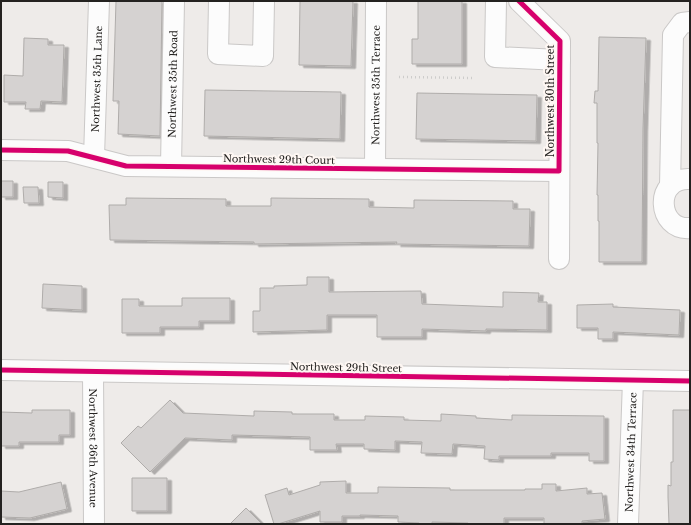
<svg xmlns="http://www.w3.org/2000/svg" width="691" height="525" font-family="'Libre Baskerville',serif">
  <defs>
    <filter id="shadow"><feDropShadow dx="4.5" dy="2.5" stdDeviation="0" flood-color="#0004"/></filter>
  </defs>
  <rect width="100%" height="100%" fill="#eeebe9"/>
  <path fill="#d5d2d1" stroke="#afacaa" filter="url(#shadow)" d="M116 1H162L160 136 118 134 119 101H113Z
    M300 1H353L351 66 299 65Z
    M418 1H462V64H412V39H418Z
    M599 37 646 38 643 129 642 262H599V221H598V195H597L598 143H597V103H594L595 91H598Z
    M24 38 48 39V45H64L62 102 41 101 40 109H25L26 102H4V75L23 76Z
    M205 90 341 92 340 139 204 136Z
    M417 93 537 95 536 141 416 139Z
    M1 181H13V197H1Z
    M48 182H63V198L48 197Z
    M23 187H38L39 203H24Z
    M126 198 226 199V206H271V198L369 199V207L414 208V200L513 201V209H530L529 246 396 244 397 242 254 244V242L110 240 109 205H126Z
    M307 277H329V292L421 291 422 304 503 307V292L539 293 538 302H547V330L486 329V331L422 329V337H377V315H327V330L253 332V311H260V288H274V286L307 285Z
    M43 284 82 286V310L42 308Z
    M182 298H230V321H199V327H160V333H122V299H139V306H182Z
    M613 304V307L680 310 679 335 613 332V339H598V328H577V305Z
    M170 400 183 413 254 416V411L292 412V414H334V420H365V416L404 417V420L441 421V414L476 416V418L512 420V415L604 416V461H589V453H551V456H499V460L484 459 485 446 453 444 452 454 421 453 422 442 395 441V450L364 449V444H336L337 450H310V437L232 435V440L185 438 150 472 121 443 138 426 141 428Z
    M32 410H70V435H59V442H19V446H1V412L32 413Z
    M673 410H690V524H669L668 497V485L671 486V462H673Z
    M132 478H167V511H132Z
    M346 481V493H378V487L450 488V490H525V489H542V484H556V491L587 488V494L602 493 605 519 582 521V524H544V518H504V524H468V523L432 522V524H419V523L398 522V516L360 515V516H342V522H320V511L278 524H274L265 495 287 488 289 495 320 485V482Z
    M61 482 67 509 30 518 1 517V491L19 492Z
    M246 508 262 524H230Z"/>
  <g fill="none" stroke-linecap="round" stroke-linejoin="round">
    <g stroke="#cac8c7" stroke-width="22">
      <g id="minor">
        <path d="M219 1 218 54 263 56 264 1"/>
        <path d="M496 1 495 57 560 60"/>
        <path d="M519 1 560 41 559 259"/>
        <path d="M1 150 68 151 126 166 559 171"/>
        <path id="s1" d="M94 157 99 1"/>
        <path id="s2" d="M171 166 174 1"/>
        <path id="s3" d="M375 169 376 1"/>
        <path d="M690 179C653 177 657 231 690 228"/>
        <path d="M670 186 673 35 682 23 690 22"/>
        <path d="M1 370 690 381"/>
        <path id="s4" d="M93 372 94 524"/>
        <path id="s5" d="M628 524 633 380"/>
      </g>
    </g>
    <path stroke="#cdcccb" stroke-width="2.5" stroke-dasharray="1 3" stroke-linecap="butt" d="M399 77 475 78"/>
    <use href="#minor" stroke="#fcfcfc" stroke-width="20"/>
    <g stroke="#fef7f3" stroke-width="8">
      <path id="cycleway" d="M1 150 68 151 126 166 559 171 560 41 519 1
        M1 370 690 381"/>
    </g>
    <use href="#cycleway" stroke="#d6006c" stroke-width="5"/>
  </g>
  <g text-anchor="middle" stroke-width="4" stroke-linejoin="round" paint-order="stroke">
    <g font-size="10" fill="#242220" stroke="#fef7f3">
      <text dy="4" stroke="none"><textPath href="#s1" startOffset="78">Northwest 35th Lane</textPath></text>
      <text dy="4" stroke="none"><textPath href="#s2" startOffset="82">Northwest 35th Road</textPath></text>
      <text dy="4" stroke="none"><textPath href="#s3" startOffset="84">Northwest 35th Terrace</textPath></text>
      <text transform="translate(550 101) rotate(-90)" y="4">Northwest 30th Street</text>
      <text transform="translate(279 159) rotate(1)" y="4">Northwest 29th Court</text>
      <text transform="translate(346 367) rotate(1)" y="4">Northwest 29th Street</text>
      <text dy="4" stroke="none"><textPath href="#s4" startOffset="76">Northwest 36th Avenue</textPath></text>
      <text dy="4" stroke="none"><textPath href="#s5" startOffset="72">Northwest 34th Terrace</textPath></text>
    </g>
  </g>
  <rect width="691" height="525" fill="none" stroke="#242220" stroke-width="4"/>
</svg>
